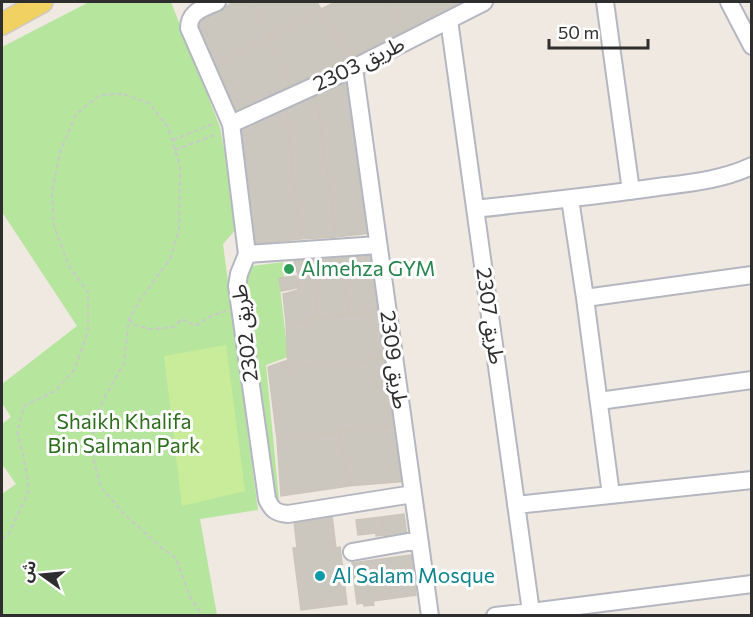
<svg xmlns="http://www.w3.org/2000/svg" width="753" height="617" font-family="Commissioner,'Noto Sans Arabic',sans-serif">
  <rect width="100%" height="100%" fill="#efe9e1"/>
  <path fill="#b6e59e" d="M89 2H171L220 127 238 227 223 244 258 510 200 519 217 615H2V494L16 484 2 464V424L11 417 2 403V384L77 326 2 212V47Z
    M283 262 284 277 279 278 288 357 266 365 279 499 273 500 242 277 245 267Z"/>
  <path fill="#c9ec9a" d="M226 345 245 491 182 506 164 356Z"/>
  <path fill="#cbc7bf" stroke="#cbc5ba" stroke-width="1.5" d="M234 2H254L268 36 215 64 196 22Z
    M254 2H317L321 9 268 36Z
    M335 2H389L405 32 349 59 321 9Z
    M389 2H466L405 32Z
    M321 9 349 59 291 86 268 36Z
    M268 36 291 86 237 112 215 64Z
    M349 78 371 233 336 237 316 93Z
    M316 93 336 237 300 239 286 105Z
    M286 105 300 239 253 244 241 125Z
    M373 254 381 309 348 315 341 258Z
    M341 258 348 315 318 319 311 260Z
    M311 260 318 319 286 323 283 294 298 290V275L294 261Z
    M296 276 297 288 281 291 279 278Z
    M381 309 389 358 288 369 286 323Z
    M389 358 399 424 277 439 268 367 288 360V369Z
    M399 424 408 481 348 486 340 432Z
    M340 432 348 486 281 496 277 439Z
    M404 514 407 536 385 539 382 517Z
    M332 516 336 548 340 547 347 604 301 610 293 548H297L294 521Z
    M382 517 384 535 376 536V533L358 535 356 520Z
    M411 555 416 595 373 601 374 605 364 606 363 603 357 604 352 563Z"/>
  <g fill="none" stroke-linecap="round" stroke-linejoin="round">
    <g stroke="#b4b7c1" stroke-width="20">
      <path id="minor" d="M217 2C204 8 189 11 189 28L231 124 247 254 239 274 237 286 267 499C272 510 276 513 288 514L413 494
        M605 2 631 191
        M729 2 752 46
        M449 20 531 612
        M354 68 430 616
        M231 124 354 68 484 2
        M570 199 585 298 611 495
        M475 209C536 202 597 196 658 187 690 183 722 180 752 166
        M247 254 378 245
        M585 298 752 275
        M599 401 752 380
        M516 505 752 480
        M352 552 419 540
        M495 616 531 612 752 584"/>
    </g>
    <g stroke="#c9c9c9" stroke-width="24">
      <path id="major" d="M2 24 42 2"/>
    </g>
    <path stroke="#c9c9c9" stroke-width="2" stroke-dasharray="4.5 3" stroke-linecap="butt" d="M173 140 215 123
      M175 150 217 134
      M129 319 135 325 150 329 174 327 182 319 195 326 209 317 226 311
      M2 539 9 534 29 490 24 458 17 432 24 406 55 391 75 369 88 331V292L69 266 54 226 52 192 60 152 76 114 100 95 123 94 149 103 168 127 180 166 179 230 170 259 142 297 129 319 124 363 103 400 94 426 93 458 101 487 125 515 162 548 176 558 190 597 203 616"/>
    <use href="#minor" stroke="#fff" stroke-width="16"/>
    <use href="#major" stroke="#f2d163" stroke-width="21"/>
  </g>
  <circle fill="#2e9e5b" stroke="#fff" stroke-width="2" cx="289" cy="269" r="6"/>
  <circle fill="#0f9aa8" stroke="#fff" stroke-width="2" cx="320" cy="576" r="6"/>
  <g text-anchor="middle" stroke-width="6" stroke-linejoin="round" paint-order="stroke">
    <g font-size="21" fill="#2e2e2e" stroke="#fff">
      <text transform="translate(359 64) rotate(-26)" y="7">طريق 2303</text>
      <text transform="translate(490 316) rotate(82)" y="7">طريق 2307</text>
      <text transform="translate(245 333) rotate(-97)" y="7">طريق 2302</text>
      <text transform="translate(394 360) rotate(82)" y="7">طريق 2309</text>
    </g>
    <g font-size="21" fill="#27864d" stroke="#fff" text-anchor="start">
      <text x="301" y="276">Almehza GYM</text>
    </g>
    <g font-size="21" fill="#2c6e1b" stroke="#fff">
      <text x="124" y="429">Shaikh Khalifa<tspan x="124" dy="24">Bin Salman Park</tspan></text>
    </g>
    <g font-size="21" fill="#0d838f" stroke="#fff" text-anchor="start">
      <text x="332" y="583">Al Salam Mosque</text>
    </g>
  </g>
  <rect width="753" height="617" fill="none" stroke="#2e2e2e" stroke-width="6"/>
  <g transform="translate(42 575) rotate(285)" stroke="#ffffff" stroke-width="4.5" paint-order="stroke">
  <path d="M0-4.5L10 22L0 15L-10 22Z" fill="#2e2e2e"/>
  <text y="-9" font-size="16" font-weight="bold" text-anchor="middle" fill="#2e2e2e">ش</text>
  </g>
  <path d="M549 39v9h99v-9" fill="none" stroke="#2e2e2e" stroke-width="3"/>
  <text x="558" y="39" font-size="18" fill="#2e2e2e" stroke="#ffffff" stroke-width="4.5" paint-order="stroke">50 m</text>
</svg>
